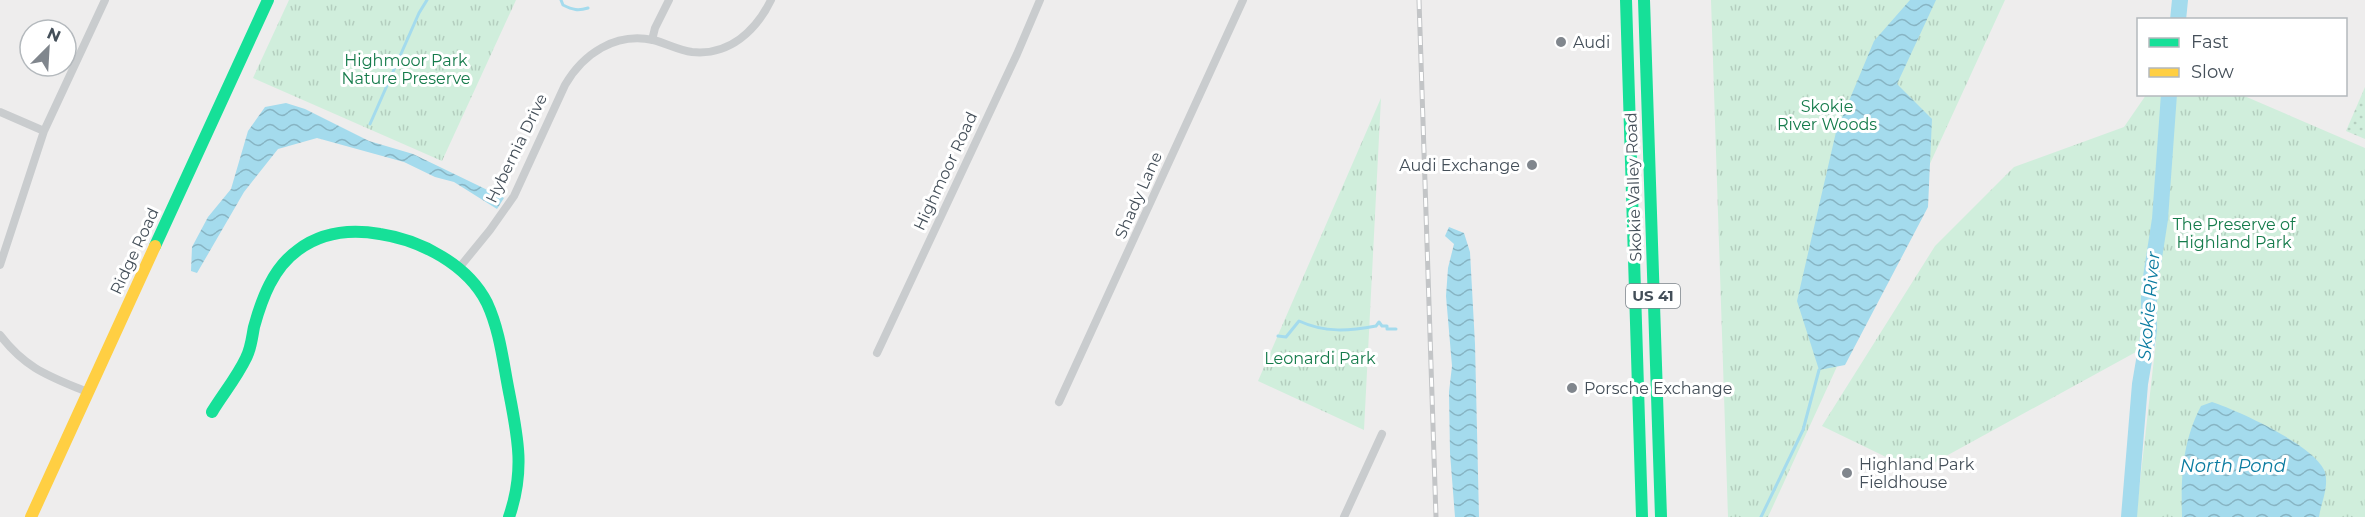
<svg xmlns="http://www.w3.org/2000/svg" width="2365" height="517" font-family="Montserrat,sans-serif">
  <defs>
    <pattern id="grass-dots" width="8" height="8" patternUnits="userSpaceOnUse" patternTransform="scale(1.5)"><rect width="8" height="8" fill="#d0eedc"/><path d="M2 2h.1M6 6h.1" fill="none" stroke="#b4cebf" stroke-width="1.8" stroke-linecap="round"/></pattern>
    <pattern id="park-tufts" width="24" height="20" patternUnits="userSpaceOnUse" patternTransform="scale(1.5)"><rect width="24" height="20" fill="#d0eedc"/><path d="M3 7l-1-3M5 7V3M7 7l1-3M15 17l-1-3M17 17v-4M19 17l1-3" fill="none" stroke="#b4cebf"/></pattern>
    <pattern id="water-waves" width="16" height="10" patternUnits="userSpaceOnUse" patternTransform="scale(1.5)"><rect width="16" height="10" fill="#a4dbed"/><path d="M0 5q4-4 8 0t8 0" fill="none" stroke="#87b4c3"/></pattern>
  </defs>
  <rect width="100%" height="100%" fill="#eeeded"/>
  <path fill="url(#grass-dots)" d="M2365 87V139L2346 131Z"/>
  <path fill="url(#park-tufts)" d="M289 0H516L442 161 253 78Z
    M1711 0H2005L1768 517H1728Z
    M2146 95H2242L2365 148V517H2136L2156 341 1917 472 1822 426 1935 246 2014 167 2124 127Z
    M1381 98 1364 430 1258 381Z"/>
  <path fill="url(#water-waves)" d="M1910 0H1936L1897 84 1932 119 1928 207 1845 365 1819 370 1797 301 1836 132 1874 41Z
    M286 103 305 109 369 141 413 154 504 198 497 209 454 182 435 177 404 162 317 138 278 149 244 192 197 273 191 271 192 247 208 217 231 189 248 131 265 107Z
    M1449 227 1464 233 1470 252 1475 344 1479 517H1455L1450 453 1449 392 1452 366 1446 296 1448 268 1454 244 1445 236Z
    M2212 402C2237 410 2316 446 2325 472 2329 487 2321 503 2319 517H2182C2181 476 2182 443 2201 406Z"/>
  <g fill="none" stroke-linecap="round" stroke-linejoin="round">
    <path stroke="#a4dbed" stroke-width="3" d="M561 0 563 5C573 10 578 11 588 8
      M370 124 419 13 427 0
      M1278 336 1286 337 1299 321C1325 333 1349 331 1376 326L1379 322 1382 326H1387V329H1396
      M1761 517 1803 430 1819 370"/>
    <path stroke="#a4dbed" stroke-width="16" d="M2178 20 2180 0
      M2129 517 2140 384 2149 331V290L2160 219 2169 94"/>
    <path stroke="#c9ccce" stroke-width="8" d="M652 40 655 28 669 0
      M0 112 44 131
      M0 265 44 131 105 0
      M459 268 490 230 514 196 565 85C583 54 615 32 653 40 666 43 678 50 692 52 729 56 756 31 771 0
      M0 335C26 369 49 376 87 392
      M877 353 1017 54 1040 0
      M1059 402 1243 0
      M1344 517 1382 434"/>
    <path stroke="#16e098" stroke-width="12" d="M1626 0 1642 517
      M1644 0 1661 517
      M155 246 268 0
      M212 412C223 394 237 377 246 358 251 349 252 337 254 327 262 298 273 268 298 250 322 232 351 229 380 234 421 240 468 265 487 303 500 331 503 362 509 392 518 438 525 471 509 517"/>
    <path stroke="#ffcf43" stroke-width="12" d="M31 517 155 246"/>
    <g stroke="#c3c5c7" stroke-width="5">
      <path id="rail" d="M1419 0 1436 517"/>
    </g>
    <use href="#rail" stroke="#fff" stroke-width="3" stroke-dasharray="9" stroke-linecap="butt"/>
  </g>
  <g fill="#80868d" stroke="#fff" stroke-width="2">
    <circle cx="1561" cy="42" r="6"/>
    <circle cx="1532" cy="165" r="6"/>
    <circle cx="1572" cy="388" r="6"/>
    <circle cx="1847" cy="473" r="6"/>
  </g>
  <g text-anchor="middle" stroke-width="6" stroke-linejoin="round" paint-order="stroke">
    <rect fill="#fff" stroke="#7c848b" stroke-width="1.5" x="1626" y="284" width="54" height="24" rx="4.5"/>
    <g font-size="15" font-weight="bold" fill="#444f59">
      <text x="1653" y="301">US 41</text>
    </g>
    <g font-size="16" fill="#444f59" stroke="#fff" text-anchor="start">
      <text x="1573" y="48">Audi</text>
      <text x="1520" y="171" text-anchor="end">Audi Exchange</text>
      <text x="1584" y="394">Porsche Exchange</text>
      <text x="1859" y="470">Highland Park<tspan x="1859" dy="18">Fieldhouse</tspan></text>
    </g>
    <g font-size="16" fill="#157b4b" stroke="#fff">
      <text x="406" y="66">Highmoor Park<tspan x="406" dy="18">Nature Preserve</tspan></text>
      <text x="1827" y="112">Skokie<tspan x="1827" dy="18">River Woods</tspan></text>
      <text x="2234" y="230">The Preserve of<tspan x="2234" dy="18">Highland Park</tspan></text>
      <text x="1320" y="364">Leonardi Park</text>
    </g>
    <g font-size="16" fill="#444f59" stroke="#fff">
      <text transform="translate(516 148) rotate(-64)" y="6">Hybernia Drive</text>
      <text transform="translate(945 171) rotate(-65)" y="6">Highmoor Road</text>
      <text transform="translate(1633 187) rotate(-92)" y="6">Skokie Valley Road</text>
      <text transform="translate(1138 195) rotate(-66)" y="6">Shady Lane</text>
      <text transform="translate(134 251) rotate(-65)" y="6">Ridge Road</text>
    </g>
    <g font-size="18" font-style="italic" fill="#0a7ba0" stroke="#fff">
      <text transform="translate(2149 306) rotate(-85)" y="6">Skokie River</text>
      <text x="2233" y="472">North Pond</text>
    </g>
  </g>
  <rect x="2137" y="18" width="210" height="78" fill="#ffffff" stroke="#b4b9bd" stroke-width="1.5"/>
  <rect x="2149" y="38" width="30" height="9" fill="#16e098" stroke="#b4b9bd" stroke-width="1.5"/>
  <text x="2191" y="48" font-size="18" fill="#444f59">Fast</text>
  <rect x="2149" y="68" width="30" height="9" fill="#ffcf43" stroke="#b4b9bd" stroke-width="1.5"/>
  <text x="2191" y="78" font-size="18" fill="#444f59">Slow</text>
  <g transform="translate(48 48) rotate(24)"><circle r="28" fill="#ffffff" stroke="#b4b9bd" stroke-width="1.5"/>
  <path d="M0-4.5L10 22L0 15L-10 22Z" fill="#80868d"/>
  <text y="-9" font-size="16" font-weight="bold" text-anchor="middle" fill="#444f59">N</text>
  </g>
</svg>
